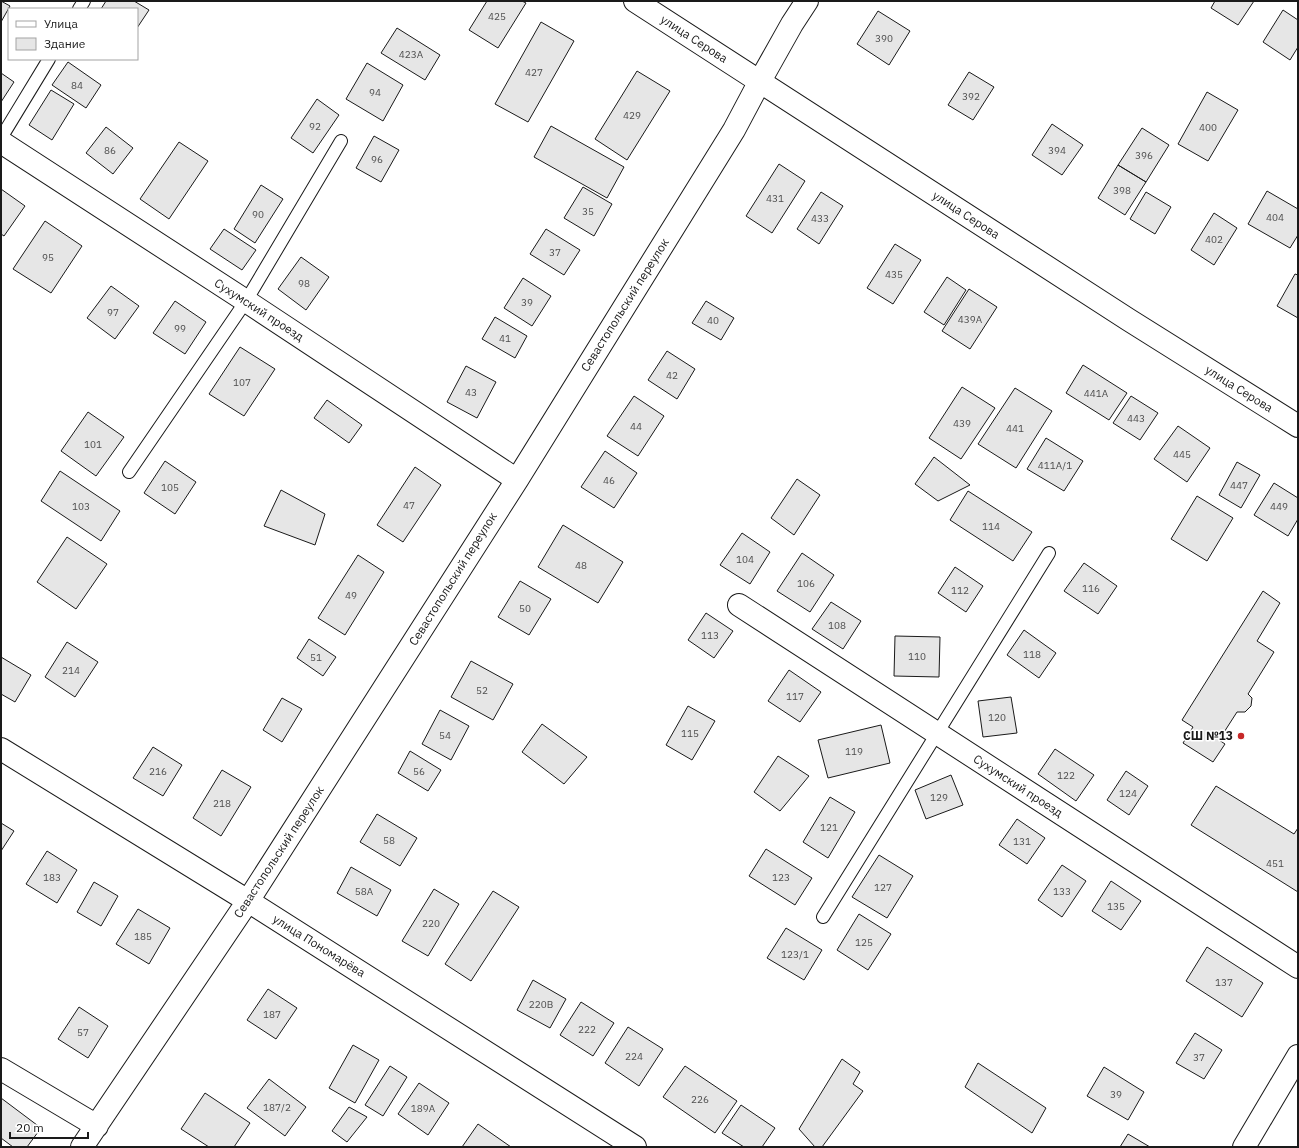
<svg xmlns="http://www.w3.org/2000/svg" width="1299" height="1148" font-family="'IBM Plex Sans',sans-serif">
  <rect width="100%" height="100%" fill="#fff"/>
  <path fill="#e6e6e6" stroke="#1a1a1a" d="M1 1 10 6 1 22Z
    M106 1H134L149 10 137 28V9H101Z
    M487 1H522L526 3 498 48 469 30Z
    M1215 1H1254L1238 25 1211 8Z
    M1283 10 1298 20V47L1290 60 1263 42Z
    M878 11 910 31 889 65 857 44Z
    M541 22 574 41 528 122 495 104Z
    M397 28 440 55 425 80 381 53Z
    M68 62 101 85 86 108 52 85Z
    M367 63 403 85 383 121 346 99Z
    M637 71 670 91 627 160 595 139Z
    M969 72 994 87 973 120 948 105Z
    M1 73 14 82 1 102Z
    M51 90 74 104 52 140 29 125Z
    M1207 92 1238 110 1208 161 1178 144Z
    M317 99 339 115 313 153 291 138Z
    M1052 124 1083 145 1062 175 1032 155Z
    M551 126 624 167 607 198 534 157Z
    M106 127 133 148 113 174 86 153Z
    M1142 128 1169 145 1146 182 1118 165Z
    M374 136 399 150 381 182 356 168Z
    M179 142 208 161 169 219 140 199Z
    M779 164 805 181 772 233 746 216Z
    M1118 165 1146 182 1125 215 1098 198Z
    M261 185 283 199 255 243 234 229Z
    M583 187 612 204 594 236 564 218Z
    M1 189 25 206 4 236 1 234Z
    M1267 191 1298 209V235L1290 248 1248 224Z
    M821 192 843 206 819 244 797 229Z
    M1146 192 1171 207 1155 234 1130 219Z
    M1214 213 1237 228 1214 265 1191 250Z
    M45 221 82 246 51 293 13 269Z
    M224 229 256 250 242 270 210 249Z
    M546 229 580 250 564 275 530 254Z
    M895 244 921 260 893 304 867 288Z
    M301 257 329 277 306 310 278 289Z
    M1295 274 1298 275V318L1277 306Z
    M947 277 966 290 944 325 924 312Z
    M523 278 551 296 532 326 504 308Z
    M111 286 139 306 115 339 87 318Z
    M969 289 997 307 970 349 942 331Z
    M175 301 206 322 185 354 153 333Z
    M706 301 734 318 721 340 692 323Z
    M495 317 527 336 515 358 482 339Z
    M240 347 275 369 244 416 209 394Z
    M667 351 695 369 677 399 648 380Z
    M1083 365 1127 393 1109 420 1066 393Z
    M466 366 496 382 477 418 447 402Z
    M962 387 995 408 961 459 929 438Z
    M1015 388 1052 411 1016 468 978 444Z
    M634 396 664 416 638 456 607 436Z
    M1131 396 1158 413 1140 440 1113 423Z
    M327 400 362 425 349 443 314 418Z
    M88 412 124 437 96 476 61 451Z
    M1178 426 1210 448 1187 482 1154 459Z
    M1046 438 1083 461 1064 491 1027 469Z
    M605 451 637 473 614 508 581 487Z
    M934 457 970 485 938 501 915 484Z
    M165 461 196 482 175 514 144 493Z
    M1237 462 1260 475 1241 508 1219 495Z
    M415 467 441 485 403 542 377 525Z
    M60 471 120 511 101 541 41 501Z
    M797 479 820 495 794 535 771 518Z
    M1274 483 1298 498V519L1288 536 1254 515Z
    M281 490 325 514 315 545 264 526Z
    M968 491 1032 532 1013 561 950 520Z
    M1197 496 1233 518 1207 561 1171 539Z
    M563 525 623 562 598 603 538 567Z
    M742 533 770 552 750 584 720 565Z
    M67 537 107 564 76 609 37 582Z
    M802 553 834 575 810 612 777 591Z
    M358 555 384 572 345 635 318 618Z
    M1084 563 1117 586 1098 614 1064 591Z
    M955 567 983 586 966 612 938 593Z
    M520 581 551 599 529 635 498 617Z
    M1263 591 1280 603 1257 641 1274 652 1248 694 1252 698 1251 706 1245 712H1237L1219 740 1225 744 1213 762 1183 743 1193 727 1182 720Z
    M831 602 861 621 843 649 812 629Z
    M706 613 733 631 714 658 688 640Z
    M1024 630 1056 653 1039 678 1007 655Z
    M895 636 940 637 939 677 894 676Z
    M309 639 336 657 323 676 297 658Z
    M67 642 98 662 75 697 45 677Z
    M1 657 31 675 15 702 1 694Z
    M471 661 513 684 493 720 451 697Z
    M789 670 821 692 800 722 768 701Z
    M1011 697 1017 733 983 737 978 701Z
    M282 698 302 709 282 742 263 730Z
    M688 706 715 721 692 760 666 745Z
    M440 710 469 726 451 760 422 744Z
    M542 724 587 757 564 784 522 752Z
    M881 725 890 763 828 778 818 740Z
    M153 747 182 765 163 796 133 778Z
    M1055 749 1094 775 1076 801 1038 774Z
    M410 751 441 770 428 791 398 773Z
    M778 756 809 776 780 811 754 792Z
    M222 770 251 787 221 836 193 818Z
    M1126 771 1148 786 1129 815 1107 800Z
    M951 775 963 805 926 819 915 790Z
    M1216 786 1294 834 1298 828V892L1191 825Z
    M830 797 855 812 828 858 803 842Z
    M377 814 417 838 400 866 360 842Z
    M1017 819 1045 838 1027 864 999 845Z
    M1 823 14 831 1 851Z
    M766 849 812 878 795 905 749 876Z
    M47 851 77 870 57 903 26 884Z
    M879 855 913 876 887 918 852 897Z
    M1062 865 1086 881 1062 917 1038 900Z
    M351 867 391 890 377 916 337 893Z
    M1111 881 1141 901 1121 930 1092 911Z
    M94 882 118 896 101 926 77 912Z
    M434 889 459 904 428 956 402 941Z
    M493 891 519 907 471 981 445 964Z
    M138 909 170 928 149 964 116 944Z
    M859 914 891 934 868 970 837 950Z
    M786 928 822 950 804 980 767 958Z
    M1207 947 1263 983 1242 1017 1186 981Z
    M533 980 566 999 550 1028 517 1010Z
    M268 989 297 1008 276 1039 247 1020Z
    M581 1002 614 1023 593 1056 560 1035Z
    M79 1007 108 1026 88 1058 58 1039Z
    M628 1027 663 1049 639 1086 605 1063Z
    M1195 1033 1222 1050 1204 1079 1176 1063Z
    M353 1045 379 1060 355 1103 329 1088Z
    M842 1059 860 1072 853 1084 863 1091 822 1147H815L799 1129Z
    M978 1063 1046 1108 1032 1133 965 1087Z
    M390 1066 407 1077 383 1116 365 1105Z
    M685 1066 737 1101 715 1133 663 1097Z
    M1104 1067 1144 1092 1128 1120 1087 1096Z
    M269 1079 306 1107 285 1136 247 1108Z
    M419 1083 449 1103 428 1135 398 1114Z
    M205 1093 250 1123 234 1147H209L181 1129Z
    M1 1098 41 1128 27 1147H13L1 1138Z
    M741 1105 775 1128 762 1147H744L722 1133Z
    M349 1107 367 1117 347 1142 332 1131Z
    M478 1124 511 1147H462Z
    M1128 1134 1150 1147H1120Z"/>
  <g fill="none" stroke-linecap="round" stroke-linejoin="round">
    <g stroke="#1a1a1a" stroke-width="14">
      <path id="lane" d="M79 9 84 1
        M1 138 49 59
        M129 472 246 301 341 141
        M823 917 1049 553"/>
    </g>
    <g stroke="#1a1a1a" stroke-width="24">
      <path id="street" d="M1 142 246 301 517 480
        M739 605 1298 967
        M1 749 248 901 635 1147
        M1 1069 97 1126
        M82 1147 248 901 517 480 734 130 760 81 792 24 807 1
        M1244 1147 1298 1056"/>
    </g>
    <g stroke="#1a1a1a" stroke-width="24">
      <path id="secondary" d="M635 1 1129 320 1298 426"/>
    </g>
    <use href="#lane" stroke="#fff" stroke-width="12"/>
    <use href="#street" stroke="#fff" stroke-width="22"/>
    <use href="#secondary" stroke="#fff" stroke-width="22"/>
  </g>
  <circle fill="#c62828" stroke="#fff" stroke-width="1.5" cx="1241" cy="736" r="4"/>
  <g text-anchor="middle" stroke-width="3" stroke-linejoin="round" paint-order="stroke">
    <g font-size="10" fill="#4d4d4d">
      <text x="497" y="20">425</text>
      <text x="884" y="42">390</text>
      <text x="411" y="58">423А</text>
      <text x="534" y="76">427</text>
      <text x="77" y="89">84</text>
      <text x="375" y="96">94</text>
      <text x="971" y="100">392</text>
      <text x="632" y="119">429</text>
      <text x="315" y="130">92</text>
      <text x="1208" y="131">400</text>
      <text x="110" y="154">86</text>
      <text x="1057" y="154">394</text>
      <text x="1144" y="159">396</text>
      <text x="377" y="163">96</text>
      <text x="1122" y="194">398</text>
      <text x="775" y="202">431</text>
      <text x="588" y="215">35</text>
      <text x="258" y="218">90</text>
      <text x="1275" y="221">404</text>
      <text x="820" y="222">433</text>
      <text x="1214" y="243">402</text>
      <text x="555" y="256">37</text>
      <text x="48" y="261">95</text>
      <text x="894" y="278">435</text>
      <text x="304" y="287">98</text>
      <text x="527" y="306">39</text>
      <text x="113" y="316">97</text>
      <text x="970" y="323">439А</text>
      <text x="713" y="324">40</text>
      <text x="180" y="332">99</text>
      <text x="505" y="342">41</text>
      <text x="672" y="379">42</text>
      <text x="242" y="386">107</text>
      <text x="471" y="396">43</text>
      <text x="1096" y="397">441А</text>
      <text x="1136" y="422">443</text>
      <text x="962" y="427">439</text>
      <text x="636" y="430">44</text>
      <text x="1015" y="432">441</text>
      <text x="93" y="448">101</text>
      <text x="1182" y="458">445</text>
      <text x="1055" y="469">411А/1</text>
      <text x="609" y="484">46</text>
      <text x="1239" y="489">447</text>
      <text x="170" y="491">105</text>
      <text x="409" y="509">47</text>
      <text x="81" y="510">103</text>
      <text x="1279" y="510">449</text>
      <text x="991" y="530">114</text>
      <text x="745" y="563">104</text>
      <text x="581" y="569">48</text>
      <text x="806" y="587">106</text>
      <text x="1091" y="592">116</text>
      <text x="960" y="594">112</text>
      <text x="351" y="599">49</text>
      <text x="525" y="612">50</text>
      <text x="837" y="629">108</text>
      <text x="710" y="639">113</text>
      <text x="1032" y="658">118</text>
      <text x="917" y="660">110</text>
      <text x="316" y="661">51</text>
      <text x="71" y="674">214</text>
      <text x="482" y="694">52</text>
      <text x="795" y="700">117</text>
      <text x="997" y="721">120</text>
      <text x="690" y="737">115</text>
      <text x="445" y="739">54</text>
      <text x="854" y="755">119</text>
      <text x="158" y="775">216</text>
      <text x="419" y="775">56</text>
      <text x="1066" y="779">122</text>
      <text x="1128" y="797">124</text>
      <text x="939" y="801">129</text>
      <text x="222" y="807">218</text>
      <text x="829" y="831">121</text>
      <text x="389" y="844">58</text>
      <text x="1022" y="845">131</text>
      <text x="1275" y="867">451</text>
      <text x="52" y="881">183</text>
      <text x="781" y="881">123</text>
      <text x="883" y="891">127</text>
      <text x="364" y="895">58А</text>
      <text x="1062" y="895">133</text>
      <text x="1116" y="910">135</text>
      <text x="431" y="927">220</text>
      <text x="143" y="940">185</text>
      <text x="864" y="946">125</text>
      <text x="795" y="958">123/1</text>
      <text x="1224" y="986">137</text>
      <text x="541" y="1008">220В</text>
      <text x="272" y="1018">187</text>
      <text x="587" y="1033">222</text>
      <text x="83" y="1036">57</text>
      <text x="634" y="1060">224</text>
      <text x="1199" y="1061">37</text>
      <text x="1116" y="1098">39</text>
      <text x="700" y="1103">226</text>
      <text x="277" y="1111">187/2</text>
      <text x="423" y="1112">189А</text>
    </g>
    <g font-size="12" fill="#1a1a1a" stroke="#fff">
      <text transform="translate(694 39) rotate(33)" y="4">улица Серова</text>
      <text transform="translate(966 215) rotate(33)" y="4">улица Серова</text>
      <text transform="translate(625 305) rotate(-58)" y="4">Севастопольский переулок</text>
      <text transform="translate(259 310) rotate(33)" y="4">Сухумский проезд</text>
      <text transform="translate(1239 389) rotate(32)" y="4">улица Серова</text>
      <text transform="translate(453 579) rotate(-58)" y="4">Севастопольский переулок</text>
      <text transform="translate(1018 786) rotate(33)" y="4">Сухумский проезд</text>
      <text transform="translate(279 852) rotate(-57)" y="4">Севастопольский переулок</text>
      <text transform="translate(319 946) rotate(32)" y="4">улица Пономарёва</text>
    </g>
    <g font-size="12" font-weight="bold" fill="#1a1a1a" stroke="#fff" text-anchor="end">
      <text x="1233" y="740">СШ №13</text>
    </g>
  </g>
  <rect width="1299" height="1148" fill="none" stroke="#1a1a1a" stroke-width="4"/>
  <rect x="8" y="8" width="130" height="52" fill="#ffffff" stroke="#a3a3a3"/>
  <rect x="16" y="21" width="20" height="6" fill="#ffffff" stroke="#a3a3a3"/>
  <text x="44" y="28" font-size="12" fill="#1a1a1a">Улица</text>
  <rect x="16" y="38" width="20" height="12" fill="#e6e6e6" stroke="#a3a3a3"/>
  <text x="44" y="48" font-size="12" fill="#1a1a1a">Здание</text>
  <path d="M10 1132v6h78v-6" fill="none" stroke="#1a1a1a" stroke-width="2"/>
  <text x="16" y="1132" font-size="12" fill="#1a1a1a" stroke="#ffffff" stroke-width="3" paint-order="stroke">20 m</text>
</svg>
